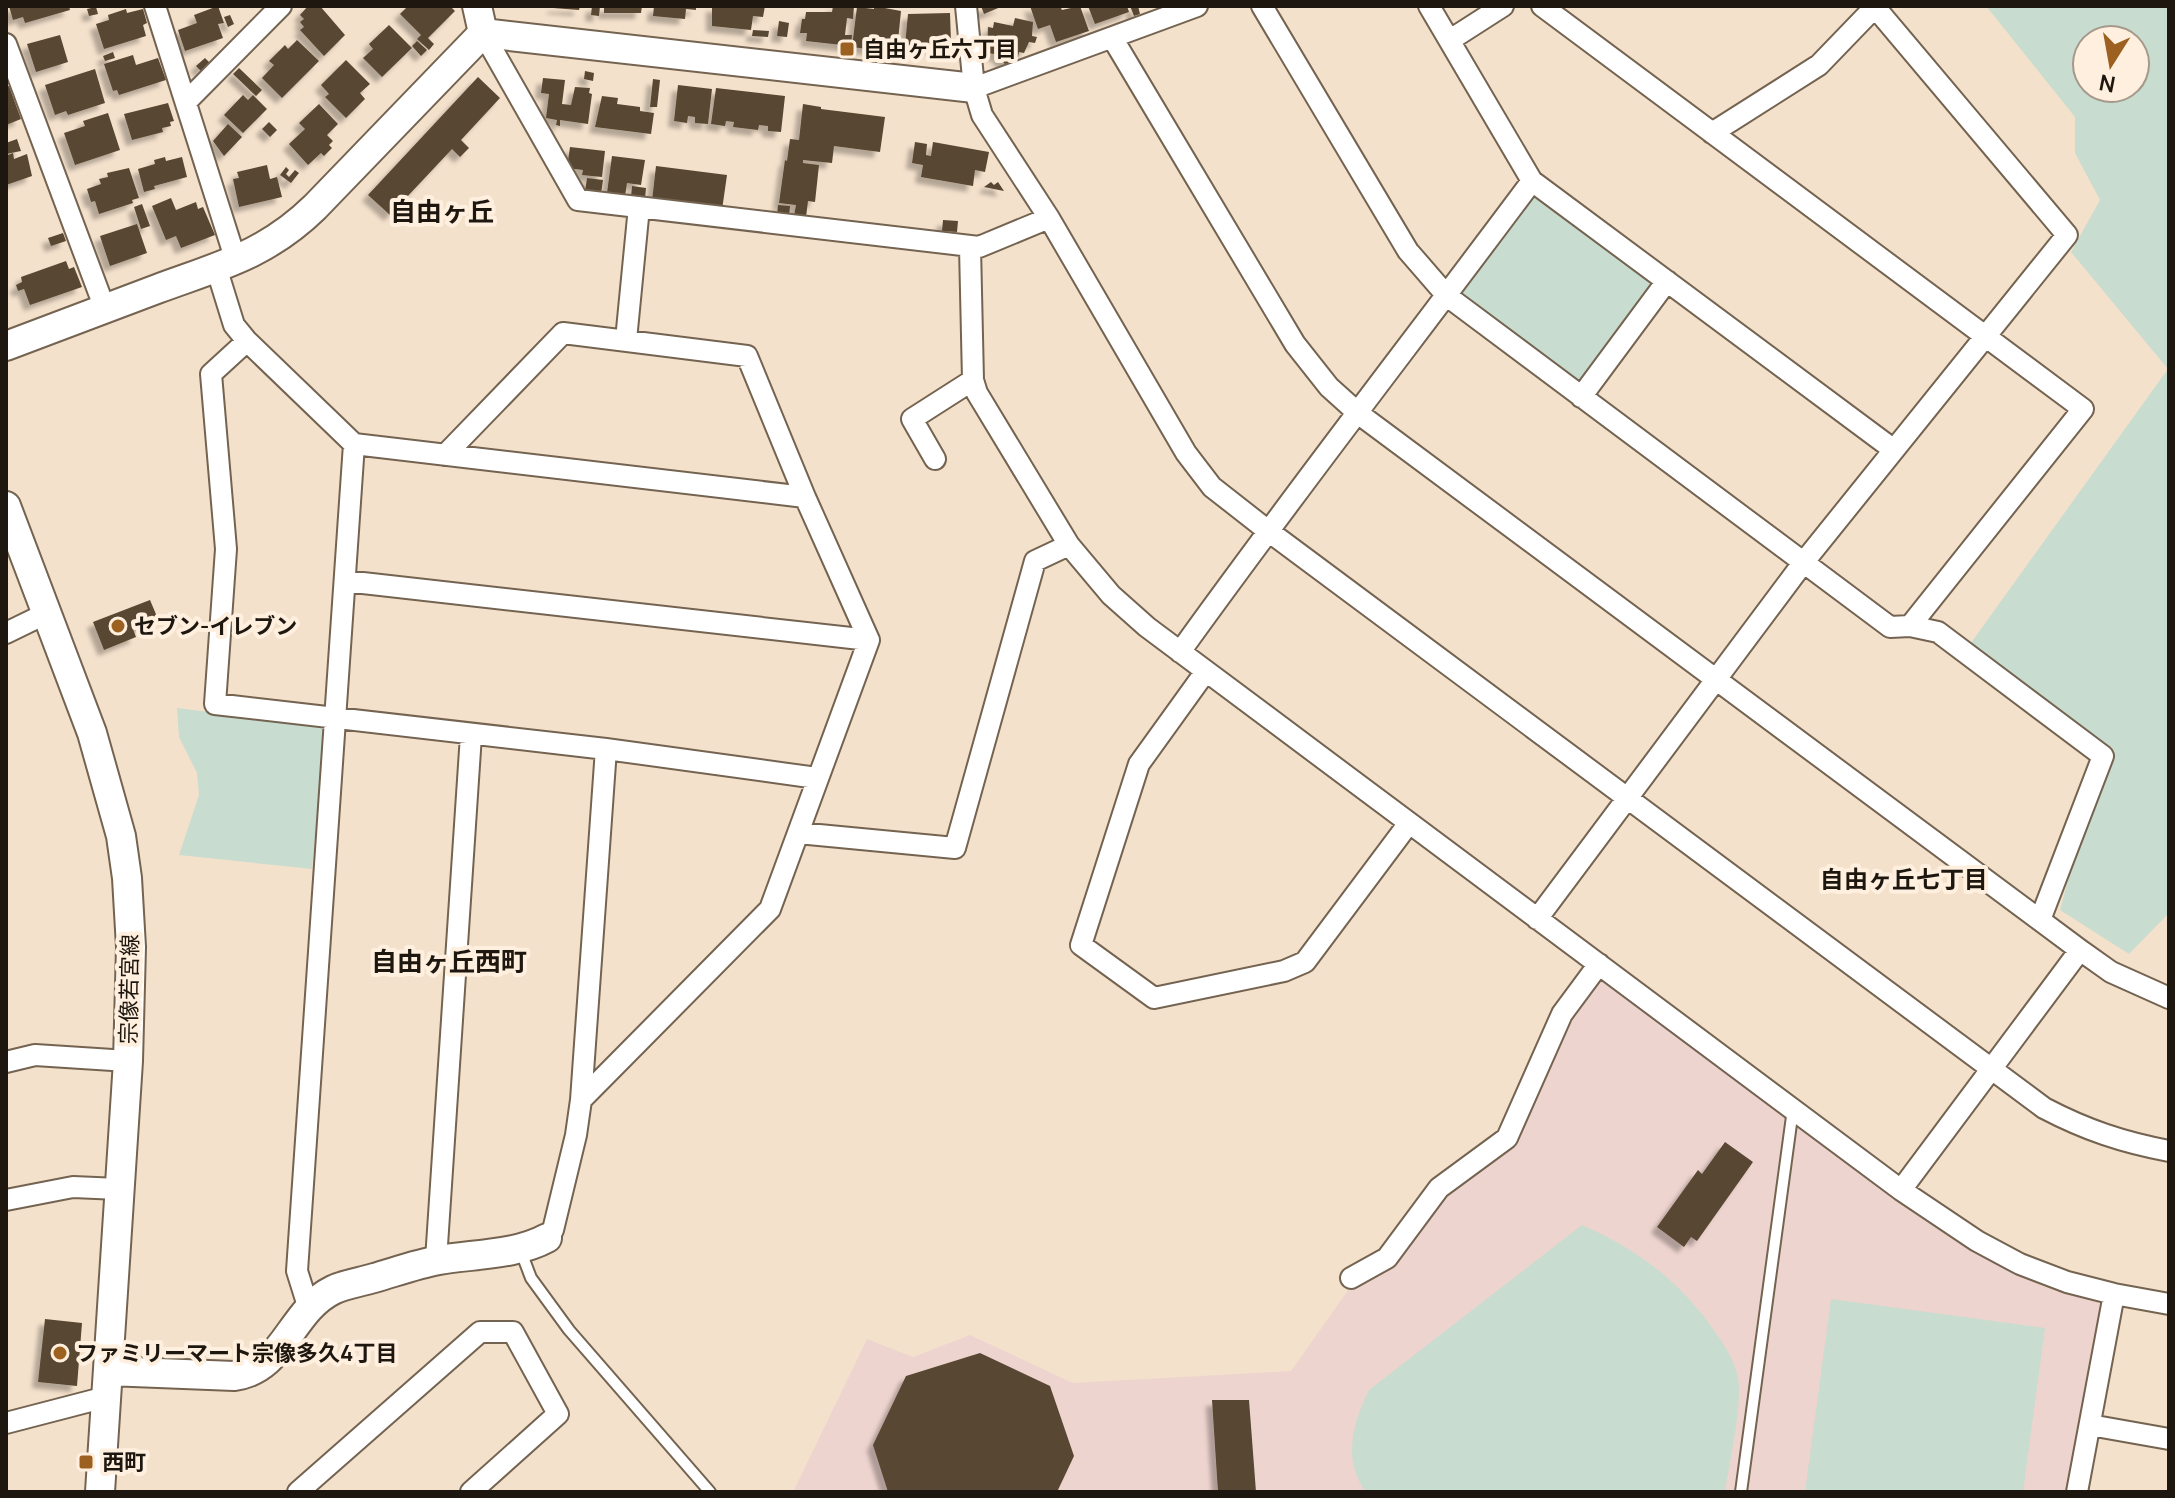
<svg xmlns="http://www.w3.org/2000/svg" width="2175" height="1498" font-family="Manrope,'Noto Sans JP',sans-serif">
  <defs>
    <filter id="shadow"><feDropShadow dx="-6" dy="6" stdDeviation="2" flood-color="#0004"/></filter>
  </defs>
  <rect width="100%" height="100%" fill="#f4e1cc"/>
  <path fill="#eed4cf" d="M1595 980 1602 981 1969 1250 2043 1286 2098 1301 2100 1308 2068 1492H793L867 1339 913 1357 970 1335 1073 1383 1291 1371 1351 1286 1447 1190 1513 1141 1569 1017Z"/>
  <path fill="#c8dccf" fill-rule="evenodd" d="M1986 6H2169V913L2129 954 2060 910 2103 750 1968 647 2168 369 2071 252 2100 200 2075 153V117ZM2087 40H2135V88H2087Z
    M1531 197H1539L1653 281 1652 290 1584 382H1576L1461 296 1462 291Z
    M177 708 321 726 325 733 312 869 179 855 199 795 197 773 179 737Z
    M1582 1225C1637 1249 1681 1282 1715 1332 1726 1347 1739 1368 1739 1388 1739 1422 1730 1458 1725 1492H1366C1342 1461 1353 1422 1369 1390Z
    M1831 1299 2045 1328 2023 1492H1805Z"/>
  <path fill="#594630" filter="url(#shadow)" d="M9 6H69L70 10 25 23 23 17 13 20Z
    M218 6 224 23 218 24 223 38 185 51 178 30 197 23 194 15Z
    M308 6H320L345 35 324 56 300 30 304 27 300 22 304 19 300 15Z
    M408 6H450L455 11 428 38 434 44 429 50 417 39 421 35 400 14Z
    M553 6H580L579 10 553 8Z
    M592 6H600L599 16 591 15Z
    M604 6H642L641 13H604Z
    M654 6H696V10L686 9 685 19 653 16Z
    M712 6H765L763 17 753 16 751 30 712 26Z
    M833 6H854L853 19 847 18 845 35H852L851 46 806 41 807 33H800L802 19H805L806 12H832Z
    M874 6 901 11 898 41 885 40 882 52H878L880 39H876L875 50 852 47 857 7 874 9Z
    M981 6H1003L984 14Z
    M1030 6H1060L1062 10 1080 6 1089 31 1056 42 1050 25 1038 29Z
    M1088 6H1127L1129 12 1095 24Z
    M1130 6H1138L1140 14 1134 16Z
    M96 7 98 14 89 16 87 9Z
    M126 9 127 13 143 9 147 23 143 25 146 36 104 49 96 24 109 20 108 15Z
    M950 13 951 43 932 44V48L916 49V45H905L908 14Z
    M230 15 234 24 228 27 224 17Z
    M1015 18 1033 22 1032 36 1037 37 1035 43 1029 42 1024 53 1019 52 1018 57 1011 56 1014 61 1005 64 995 54 987 53 988 27 993 28 994 22 1013 26Z
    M779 21 789 23 787 37 777 36Z
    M389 25 412 48 382 77 363 58 373 49 369 44Z
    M753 30 769 31 768 37 752 36Z
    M60 35 68 62 36 72 27 44Z
    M297 40 319 61 282 98 262 78 274 65 269 61 285 45 288 49Z
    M417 41 427 50 421 56 412 46Z
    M898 42 905 43 904 54 897 53Z
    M113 52 115 58 105 61 103 56Z
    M133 55 136 65 158 58 166 80 119 95 117 90 113 91 104 64Z
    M205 58 210 63 201 71 196 66Z
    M346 60 370 84 360 93 365 99 346 118 325 97 329 94 321 85Z
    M239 68 262 90 256 96 233 74Z
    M95 69 105 103 68 115 66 111 55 115 45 85Z
    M585 71 594 73 593 81 584 79Z
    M478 77 500 98 461 140 469 148 460 157 452 149 390 215 368 195Z
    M543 78 565 80 562 104 571 105 575 87 590 88 589 93 592 94 588 124 560 120V126L556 125 557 120 546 118 549 94 541 93Z
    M653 79 660 80 657 107H650Z
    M678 85 712 89 708 124 695 123V117L688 116 687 123 674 121Z
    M9 86 21 119 6 125V87Z
    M716 88 785 96 781 132 768 131V126L759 125 758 130 733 127 734 122 726 121 725 126 711 124Z
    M243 95 248 100 253 95 267 109 243 133 224 115Z
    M602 96 618 98 617 104 640 107V111L654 113 651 134 595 127Z
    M168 103 174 121 170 122 171 126 162 128 163 132 132 140 124 114Z
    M319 104 338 124 327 135 333 141 329 145 332 148 324 156 321 153 308 165 289 144 305 129 299 123Z
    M803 104 821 107V109L885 117 880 152 834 146 832 163 803 160V163L819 165 815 202 808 201 806 217 794 216 796 205 779 203 785 160 787 161 790 139 799 140Z
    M108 113 120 150 75 165 64 133 85 126 83 121Z
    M269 122 277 130 270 137 262 129Z
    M228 124 242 137 224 156 213 141Z
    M17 139 21 151 6 154V143Z
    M915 142 927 144 926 155 931 156 933 142 989 152 985 172 975 170 973 186 921 177 923 165 912 163Z
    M570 147 605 151 602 177 582 175 583 170 567 168Z
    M13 153 14 159 27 154 32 176 6 185V156Z
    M612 156 645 160 641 185 627 183 625 196 607 193Z
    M165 157 166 161 182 157 187 177 154 186 155 189 144 192 138 169 155 164 154 160Z
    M267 165 270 179 277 177 282 197 239 207 233 179 239 178 237 172Z
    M656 166 727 175 722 210 652 201Z
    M286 167 289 170 286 174 289 177 295 170 299 173 291 183 280 175Z
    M129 168 139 198 132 200 133 203 99 214 95 201 91 202 87 189 101 184 99 179 108 177 107 173Z
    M587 178 603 180 601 194 585 192Z
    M991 182 994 185 998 182 1004 191 984 187Z
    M632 186 646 188 645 199 631 197Z
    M171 198 176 210 196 202 198 209 203 207 215 235 181 248 176 236 166 240 152 206Z
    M142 204 150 226 141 229 134 207Z
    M778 205 790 206 789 217 777 215Z
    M943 220 958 221 957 232 942 231Z
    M137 224 147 253 110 266 100 236Z
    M63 233 66 241 51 246 48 238Z
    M66 261 69 269 74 267 82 287 30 305 24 289 18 291 16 285 22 282 21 277Z
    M150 600 158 619 133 629 136 637 104 650 93 622Z
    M1725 1142 1753 1162 1697 1241 1691 1237 1684 1247 1657 1227 1698 1170 1702 1174Z
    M45 1319 82 1323 77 1386 38 1382Z
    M980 1353 1050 1386 1074 1456 1057 1492H888L873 1445 906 1376Z
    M1212 1400H1249L1256 1492H1218Z"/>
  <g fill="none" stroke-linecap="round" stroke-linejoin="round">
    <g stroke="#736350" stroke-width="14">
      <path id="lane" d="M520 1249 531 1278 569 1330 710 1492
        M1741 1492 1793 1109"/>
    </g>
    <g stroke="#736350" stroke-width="24">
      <path id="street" d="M155 6 236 261
        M966 6 974 88 982 115 1049 218 1186 453 1212 487 1267 530 2044 1108C2086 1130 2122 1142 2169 1151
        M1262 6 1408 251 1447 296 1890 627 1910 626 1938 632 2103 756 2040 920
        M1429 6 1532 181 1894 450
        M1542 6 2083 409 1910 626
        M483 33 578 200 979 247 1049 218
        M1113 39 1295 344 1329 387 1359 414 2080 950 2111 972 2169 998
        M1450 40 1503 6
        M6 44 105 309
        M974 88 1197 6
        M186 102 281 6
        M1712 133 1819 65 1874 8
        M970 247 973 380 977 393 1069 545 1111 595 1147 627 1901 1190 1977 1241 2020 1264 2067 1282 2114 1294 2169 1304
        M216 267 234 325 247 341 354 444 805 497
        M626 340 639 207
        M247 341 211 374 226 549 215 704 606 749 817 778
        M1581 397 1667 281
        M445 455 563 333 747 356 805 497 869 640 770 909 581 1100
        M935 459 912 419 973 380
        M345 581 869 640
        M6 633 47 613
        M1180 652C1294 493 1415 338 1532 181
        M1206 671 1139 764 1081 945 1154 998 1284 971 1305 962 1409 823
        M798 833 955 848 1035 561 1069 545
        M1537 919 1803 563 2067 235 1874 6
        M6 1062 35 1055 128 1061
        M1901 1190 2080 950
        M6 1200 73 1187 119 1189
        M547 1238 553 1230 576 1135 581 1100 606 749
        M436 1260 471 735
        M1351 1278 1387 1258 1439 1188 1507 1138 1562 1014 1599 964
        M308 1306 297 1271 354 444
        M6 1423 106 1397
        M2090 1425 2169 1439
        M298 1492 480 1332H513L558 1414 471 1492
        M2077 1492 2114 1294"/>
    </g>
    <g stroke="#736350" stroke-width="32">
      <path id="secondary" d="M477 6 483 33
        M6 346C56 327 107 308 157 289 219 266 266 255 315 207L483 33 974 88
        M6 506 92 733 121 836 127 878 131 947 128 1061 100 1492
        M108 1371 234 1376C284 1370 290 1311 333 1290 345 1284 361 1282 374 1278 395 1272 417 1264 439 1260 474 1254 516 1255 547 1238"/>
    </g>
    <use href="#lane" stroke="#fff" stroke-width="10"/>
    <use href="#street" stroke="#fff" stroke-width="20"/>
    <use href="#secondary" stroke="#fff" stroke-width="28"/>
  </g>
  <g fill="#9c6121" stroke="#ffefde" stroke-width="3">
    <rect x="839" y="41" width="16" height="16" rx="4"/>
    <circle cx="118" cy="626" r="8"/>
    <circle cx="60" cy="1353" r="8"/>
    <rect x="78" y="1454" width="16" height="16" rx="4"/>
  </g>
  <g text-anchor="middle" stroke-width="8" stroke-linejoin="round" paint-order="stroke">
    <g font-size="22" font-weight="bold" fill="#1d170f" stroke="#ffefde" text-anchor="start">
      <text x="863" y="57">自由ヶ丘六丁目</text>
      <text x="134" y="634">セブン-イレブン</text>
      <text x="76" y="1361">ファミリーマート宗像多久4丁目</text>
      <text x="102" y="1470">西町</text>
    </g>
    <g font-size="22" fill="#1d170f" stroke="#ffefde">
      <text transform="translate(129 989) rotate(-89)" y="8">宗像若宮線</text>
    </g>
    <g font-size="24" font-weight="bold" fill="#1d170f" stroke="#ffefde">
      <text x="1904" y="888">自由ヶ丘七丁目</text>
    </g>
    <g font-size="26" font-weight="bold" fill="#1d170f" stroke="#ffefde">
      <text x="442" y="221">自由ヶ丘</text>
      <text x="449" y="971">自由ヶ丘西町</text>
    </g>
  </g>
  <rect width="2175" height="1498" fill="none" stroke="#1d170f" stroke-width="16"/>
  <g transform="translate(2111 64) rotate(191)"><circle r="38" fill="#ffefde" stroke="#a5998b" stroke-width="2"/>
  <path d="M0-6L14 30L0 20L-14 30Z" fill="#9c6121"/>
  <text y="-12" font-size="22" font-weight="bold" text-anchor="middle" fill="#1d170f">N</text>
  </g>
</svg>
